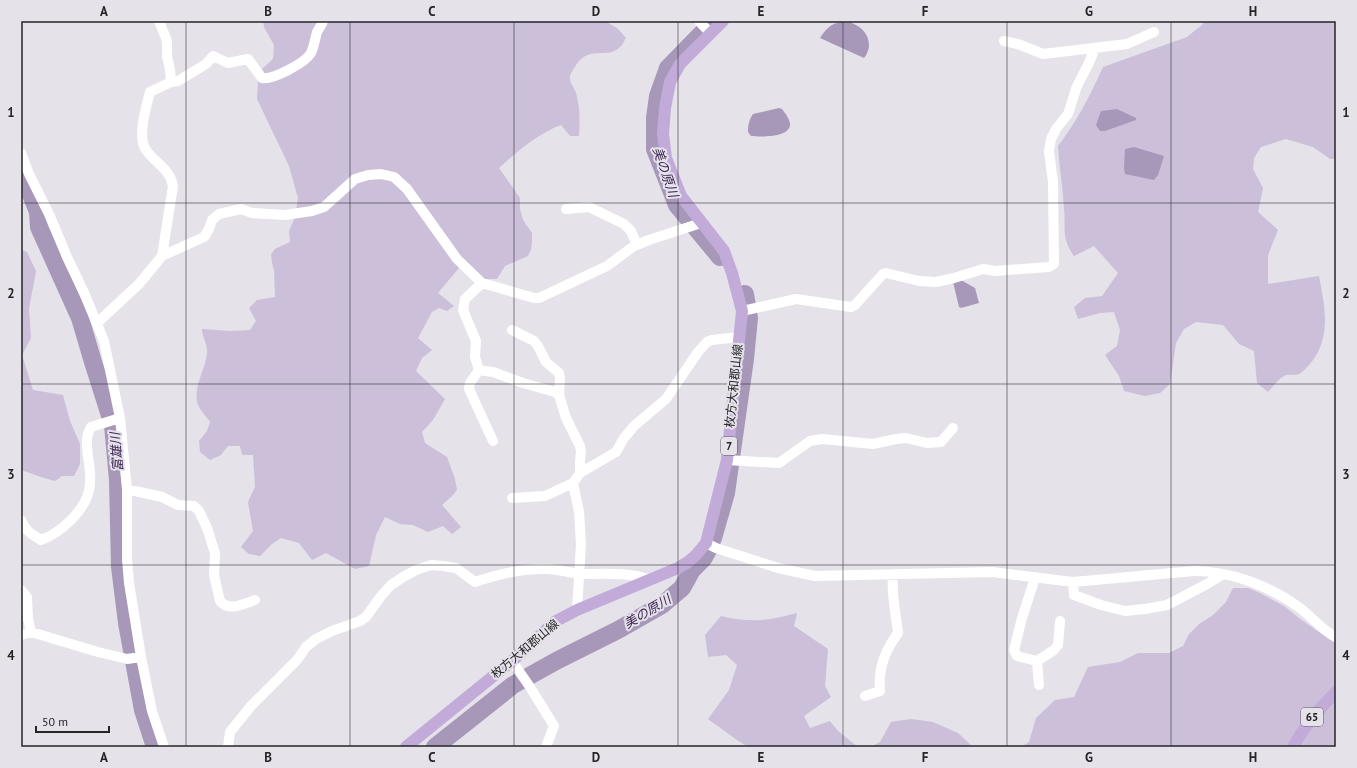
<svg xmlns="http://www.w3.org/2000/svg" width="1357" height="768" font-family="'PT Sans','Noto Sans JP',sans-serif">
  <rect width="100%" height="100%" fill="#e5e2ea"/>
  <path fill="#cbbfd9" d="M263 21H605L617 28 626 38C624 41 622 46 619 48 607 59 589 45 576 65 574 69 571 72 570 76 569 83 574 87 576 93 580 107 580 121 579 136H570L561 125C537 134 518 151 499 168L520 198V209L523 220 532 233V243L531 250 528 256 505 266 497 279H485L468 265 459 268 438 293 454 306 447 311 439 308 432 312 418 338 432 350 422 358 416 371 445 399 433 420 422 432 425 443 447 457 455 479 457 490 452 496 442 505 461 527 452 534 443 526 428 532 413 525 400 524 385 517 376 535 369 566 355 569 326 553 312 560 299 543 281 538 272 544 260 556 249 554 241 547 253 531 248 502 255 487 253 455H242L240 446H228L221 455 210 460 200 452 199 441 207 431 210 422C206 416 198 408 197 401 194 384 206 369 207 353 208 345 202 337 202 329L230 331 250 330 256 321 249 308 257 300 275 297 274 270 272 263 271 254 275 249 290 242 289 231 295 217 298 198 289 166 257 99 258 82 261 70 273 59 274 45 264 27Z
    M1204 21H1336V159H1330L1313 147 1286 139 1261 147 1254 158 1253 169 1263 188 1258 212 1278 230 1268 255V284L1319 276C1326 312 1333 346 1301 373 1297 376 1291 374 1286 375 1280 377 1273 387 1268 392L1257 383 1254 351 1239 344 1223 325 1196 322 1184 329 1176 343 1170 384 1160 393 1145 396 1124 391 1119 376 1105 355 1117 346 1120 330 1114 312 1100 313 1078 319 1074 307 1085 298 1102 296 1118 273 1094 246 1074 256C1061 238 1066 228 1064 209 1063 188 1059 167 1058 146 1077 121 1090 96 1103 67L1187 37 1203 24Z
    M21 249 27 252 36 271 29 309 31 338 22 355 33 390 63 395 70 421 80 444V464L74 476H62L55 481 41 477 21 470Z
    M1233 588H1248L1260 593 1284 606 1299 618 1336 644V747H1021L1029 742 1036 718 1055 700 1074 697 1088 667 1120 662 1138 653H1169L1183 646 1189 634 1199 624 1213 615 1226 602Z
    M797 613 794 626 828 649 825 686 831 697 804 716 810 728 830 721 838 731 858 747H748L737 740 708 719 729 690 737 665 726 655 708 657 705 635 721 616C750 623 768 621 797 613Z
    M911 719 933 722 958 733 973 747H871L880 742 891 722Z"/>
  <path fill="#a798ba" d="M841 22C845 23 851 22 854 24 868 30 874 46 864 58L820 38C826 29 830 24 841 22Z
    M779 108 782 109C785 113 789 118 790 123 792 138 760 137 751 136L748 132C748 125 749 120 753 114Z
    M1117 109 1136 118V120L1105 131H1100L1096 125 1101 111Z
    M1134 147 1164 156 1158 175 1154 180 1125 174 1124 168 1125 149Z
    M961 280 975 288 979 303 961 308 959 307 953 282Z"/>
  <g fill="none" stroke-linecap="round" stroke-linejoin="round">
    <path stroke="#a798ba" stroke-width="18" d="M714 21 668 68 658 96 655 118V149L677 205 720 257
      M21 169 38 212 39 227 80 318 93 362 113 425 118 480 120 567 127 623 143 710 155 747
      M435 747 513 685 558 660 618 630 662 605 682 588 692 570 703 559 707 552 713 538 726 493 745 359 749 318 745 294"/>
    <path stroke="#fff" stroke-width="10" d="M159 21 167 41V57L170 69 171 82
      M699 21 710 33
      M1004 41 1018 44 1043 54 1127 44 1154 32
      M21 153 29 174 49 214 67 257 85 295 104 341 120 418 122 439 127 489V559L129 583 141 657 152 711 164 747
      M566 209 589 207 624 224 631 231 637 245
      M162 256 173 186C170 169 155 163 146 150 137 137 146 107 150 92L171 82 178 81 206 64 213 56 228 63 248 59 262 78C273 80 305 63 311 53 314 47 315 39 317 32 319 28 322 25 323 21
      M482 283 465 299 463 310 476 341 475 357 479 370 493 372 523 383 555 392 559 395 566 418 580 446 581 452 580 461V473
      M742 311 796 299 851 307 855 305 883 274 886 273 919 281 936 282 954 278 983 269 995 271 1049 267 1054 264 1053 182 1049 151 1051 139 1056 129 1068 114 1077 86 1088 65 1095 48
      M97 323 139 284 162 256 204 237 209 229 212 220 219 214 241 209 252 213 285 215 312 211 324 207 355 179 368 175 381 174 394 177 407 189 457 259 482 283 534 298H539L607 266 634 246 649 240 701 223
      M512 330 534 341 538 346 546 362 559 373 560 378 559 395
      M479 370 470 383 469 389 493 441
      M727 460 779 463 810 441 822 439 873 444 896 439 906 438 927 443 941 442 953 428
      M127 491H135L162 497 178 505 194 506 199 511 207 528 215 553 214 575 220 601C229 612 244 604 255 600
      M512 498 545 496 573 483
      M21 520C25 531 32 534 41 540 53 536 63 528 72 519 91 499 93 484 88 457 87 445 85 437 91 427L120 418
      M706 543 716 548 778 568 815 576 992 572 1073 582 1194 571C1231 571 1270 586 1300 608 1312 617 1323 631 1336 637
      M1035 578 1022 618 1014 650 1017 656 1037 661 1039 685
      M1073 582 1074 595 1101 605 1125 611 1145 609 1167 605 1207 584 1223 574
      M21 590 27 597 28 619 31 632
      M577 610 581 544 579 512 573 483 580 473 616 452 624 438 634 426 666 399 698 352 707 342 712 340 739 337
      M21 635 31 632 98 652 127 659 141 657
      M512 661 530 687 554 726 546 747
      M1037 661 1054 650 1058 645 1060 621
      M865 696 880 691C878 668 885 651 898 633 896 613 891 595 893 574
      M228 747 230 732 251 706 297 660 306 647 316 639 332 631 360 621 366 617 381 596 391 585 403 577 416 570 431 565 443 566 456 568 475 582C498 574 522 568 547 569 558 569 570 573 581 574 605 574 628 572 651 580"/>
    <path stroke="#c2abd9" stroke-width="12" d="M406 747 512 661 556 621 577 610 678 568 688 562 696 555 706 543 727 460 742 311 732 273 724 251 681 196 666 158 663 134 665 108 670 82 680 64 723 21
      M1293 747C1306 724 1317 711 1336 692"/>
  </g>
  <path fill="none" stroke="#252427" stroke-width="1" stroke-opacity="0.55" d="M186 21V747M350 21V747M514 21V747M678 21V747M843 21V747M1007 21V747M1171 21V747M21 203H1336M21 384H1336M21 565H1336"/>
  <g text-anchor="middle" stroke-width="4" stroke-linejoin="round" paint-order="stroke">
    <g fill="#e5e2ea" stroke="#5f5d62" stroke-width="1">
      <rect x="721" y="437" width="16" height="18" rx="3"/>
      <rect x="1301" y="708" width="22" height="18" rx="3"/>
    </g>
    <g font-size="11" font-weight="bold" fill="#252427">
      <text x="729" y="450">7</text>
      <text x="1312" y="721">65</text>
    </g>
    <g font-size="12" fill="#252427" stroke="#e5e2ea">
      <text transform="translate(734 386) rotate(-84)" y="4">枚方大和郡山線</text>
      <text transform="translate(525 649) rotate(-40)" y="4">枚方大和郡山線</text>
    </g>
    <g font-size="13" font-style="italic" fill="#3c2553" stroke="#e5e2ea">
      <text transform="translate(666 172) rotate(71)" y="5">美の原川</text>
      <text transform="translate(116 452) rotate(-95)" y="5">富雄川</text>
      <text transform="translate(647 611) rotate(-31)" y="5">美の原川</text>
    </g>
  </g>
  <rect width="1357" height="768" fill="none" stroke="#e5e2ea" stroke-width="44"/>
  <path d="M36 726v6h73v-6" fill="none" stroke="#252427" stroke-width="2"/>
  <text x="42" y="726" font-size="12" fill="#252427" stroke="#e5e2ea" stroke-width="3" paint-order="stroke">50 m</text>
  <rect x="22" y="22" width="1313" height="724" fill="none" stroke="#252427" stroke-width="1.5"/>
  <g font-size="13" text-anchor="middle" font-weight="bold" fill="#252427">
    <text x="104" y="16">A</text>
    <text x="268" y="16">B</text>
    <text x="432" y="16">C</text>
    <text x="596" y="16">D</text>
    <text x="761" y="16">E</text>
    <text x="925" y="16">F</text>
    <text x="1089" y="16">G</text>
    <text x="1253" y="16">H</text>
    <text x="11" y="117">1</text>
    <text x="1346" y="117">1</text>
    <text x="11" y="298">2</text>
    <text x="1346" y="298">2</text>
    <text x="11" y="479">3</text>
    <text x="1346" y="479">3</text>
    <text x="11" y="660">4</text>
    <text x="1346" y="660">4</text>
    <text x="104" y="762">A</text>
    <text x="268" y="762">B</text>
    <text x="432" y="762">C</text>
    <text x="596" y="762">D</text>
    <text x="761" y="762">E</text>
    <text x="925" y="762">F</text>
    <text x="1089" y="762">G</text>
    <text x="1253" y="762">H</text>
  </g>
</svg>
